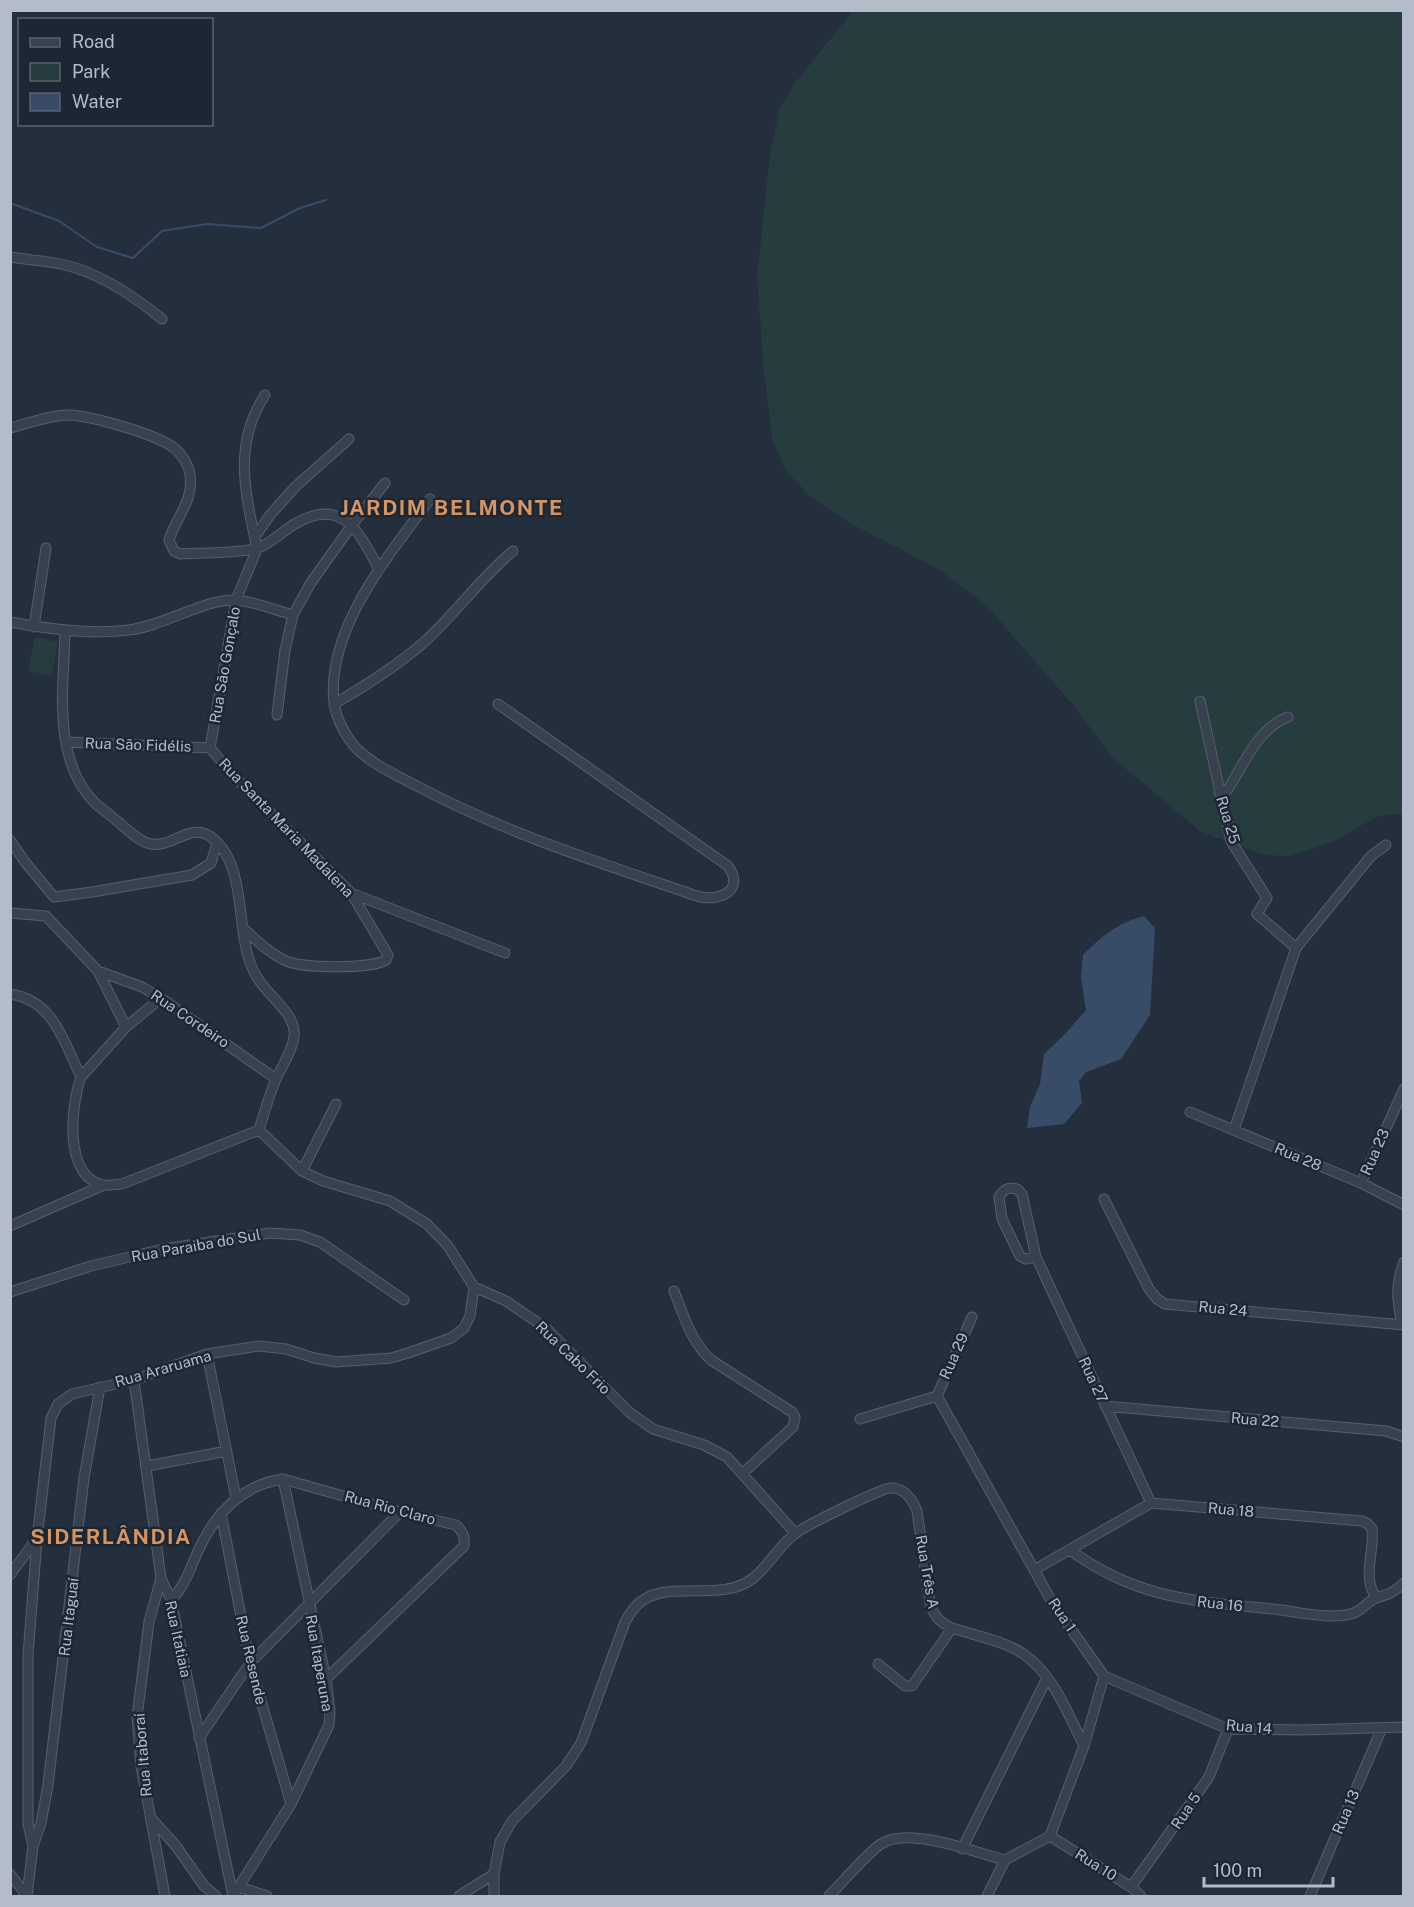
<svg xmlns="http://www.w3.org/2000/svg" width="1414" height="1907" font-family="'Public Sans',sans-serif">
  <rect width="100%" height="100%" fill="#242f3e"/>
  <path fill="#263c3f" d="M853 11H1403V814L1378 816 1332 842 1289 856 1265 855 1200 831 1113 758 1073 705 987 606 940 570 850 523 810 496 786 471 772 439 763 361 757 276 770 155 780 107 795 83Z
    M35 637 58 642 52 676 28 671Z"/>
  <path fill="#394c67" d="M1144 916 1155 928 1150 1015 1121 1059 1086 1072 1079 1081 1082 1103 1064 1124 1027 1128 1030 1107 1040 1084 1044 1054 1065 1034 1086 1010 1081 978 1083 955C1102 936 1117 923 1144 916Z"/>
  <g fill="none" stroke-linecap="round" stroke-linejoin="round">
    <path stroke="#394c67" stroke-width="2" d="M10 203 59 221 97 247 133 258 162 231 207 224 261 228 300 208 326 200"/>
    <g stroke="#565f6c" stroke-width="11">
      <path id="street" d="M10 257C29 260 48 261 65 265 99 273 135 297 162 319
        M10 428C29 423 50 415 69 415 92 416 156 434 174 448 182 454 189 466 190 475 194 501 176 517 169 540L174 551 180 554C195 553 247 553 258 548 271 543 282 532 293 525 342 495 359 532 379 569
        M430 499C389 556 326 628 334 703 336 718 346 737 356 748 373 765 396 775 417 786 507 834 604 864 700 897 721 901 745 890 728 866L498 704
        M255 537 270 515 296 486 349 439
        M257 549C246 495 232 445 265 395
        M10 622C48 629 91 635 129 630 164 626 204 599 235 600 253 601 275 610 293 615
        M34 627 46 548
        M1200 701 1231 841 1267 898 1257 914 1296 948
        M334 704C365 686 395 667 422 644 455 615 478 580 513 551
        M277 715 285 650 293 615 310 584 352 525 385 483
        M66 742 210 748
        M210 748 234 776 351 893 388 955 386 960C372 969 299 969 284 960 268 952 256 940 243 928
        M210 748 236 600 257 549
        M1219 792H1223L1228 789C1244 764 1258 728 1288 717
        M10 840 25 862 54 897
        M351 893 505 953
        M54 897 92 892 192 875 211 863 217 843
        M10 913 46 916 98 971 126 1027
        M98 971 142 987 161 998 276 1079
        M10 994C54 1000 64 1043 81 1077 71 1105 63 1176 103 1185 109 1186 116 1184 122 1184L259 1130C264 1113 269 1096 276 1079 282 1066 292 1052 294 1037 297 1013 267 996 257 977 253 971 250 963 248 956 237 921 245 862 211 837 191 822 172 848 151 844 139 842 127 829 117 821 111 815 103 810 96 804 51 760 64 687 65 630
        M81 1077 126 1027 161 998
        M1190 1112 1361 1183 1404 1205
        M259 1130 302 1171 323 1181 390 1201 427 1224 448 1246 474 1287 506 1301 547 1329 629 1412 653 1429 704 1445 727 1457 795 1533
        M1234 1130 1296 948 1371 856 1386 845
        M302 1171 336 1104
        M1361 1183 1404 1089
        M1104 1199 1149 1289 1157 1299 1165 1304 1404 1325
        M10 1226 104 1185
        M1036 1257 1025 1259 1020 1256 1002 1219 999 1197C1004 1189 1008 1187 1017 1189L1022 1194 1036 1257 1151 1503
        M674 1291C684 1317 691 1341 711 1360L792 1412 795 1417 793 1427 743 1473
        M10 1292 91 1266 163 1249 270 1233 300 1235 320 1242 404 1300
        M1402 1325C1397 1300 1395 1286 1404 1262
        M207 1354 236 1498
        M134 1380 161 1578 171 1600 233 1896
        M937 1396 1052 1602 1104 1676 1084 1746 1050 1836 1005 1860 987 1896
        M937 1396 972 1317
        M1105 1406 1386 1431 1404 1437
        M860 1419 937 1396
        M147 1466 227 1451
        M221 1513 250 1663 291 1804
        M1070 1550C1140 1601 1199 1601 1281 1610 1304 1613 1332 1620 1354 1613 1362 1610 1368 1601 1376 1598 1389 1594 1393 1593 1404 1583
        M1034 1570 1151 1503 1362 1521 1368 1524 1372 1529C1375 1550 1361 1580 1377 1598
        M10 1575 35 1541
        M161 1578 149 1622 137 1717 141 1766 165 1896
        M171 1600C185 1586 190 1569 198 1551 215 1514 241 1485 283 1479L400 1512 456 1525C463 1532 465 1536 464 1546L326 1679
        M878 1664 905 1686H912L952 1628
        M1104 1676 1228 1729 1302 1730 1404 1727
        M199 1738 250 1663 400 1512
        M151 1818 176 1846 204 1886 216 1896
        M1050 1836 1131 1887 1141 1896
        M33 1846 41 1823 48 1785 84 1478 100 1387
        M962 1849 1047 1678
        M10 1874 27 1896
        M239 1887 267 1896
        M1131 1887 1209 1777 1228 1729
        M27 1896 33 1846 28 1824V1655L37 1539 51 1418 58 1404 72 1394 134 1380 207 1354 259 1346 286 1349 314 1358 336 1362 391 1358 408 1353 451 1338 464 1328 470 1316 474 1287
        M233 1896 291 1804 329 1725 330 1711 326 1679 283 1479
        M459 1896 494 1874
        M494 1896V1874L500 1842 512 1821 566 1766 581 1743 625 1622C628 1617 631 1611 635 1607 662 1576 719 1604 752 1579 769 1566 780 1544 796 1533 807 1525 881 1488 891 1488 905 1488 912 1499 917 1511L930 1603C934 1616 939 1622 952 1628 973 1635 1004 1641 1022 1653 1053 1673 1068 1714 1084 1746
        M829 1896C842 1883 867 1853 881 1844 910 1826 973 1852 1005 1860
        M1310 1896 1382 1728"/>
    </g>
    <use href="#street" stroke="#38414e" stroke-width="9"/>
  </g>
  <g text-anchor="middle" stroke-width="5" stroke-linejoin="round" paint-order="stroke">
    <g font-size="15" fill="#b4bcc9" stroke="#1d2633">
      <text transform="translate(225 665) rotate(-80)" y="5">Rua São Gonçalo</text>
      <text transform="translate(138 745) rotate(2)" y="5">Rua São Fidélis</text>
      <text transform="translate(1228 820) rotate(73)" y="5">Rua 25</text>
      <text transform="translate(286 828) rotate(46)" y="5">Rua Santa Maria Madalena</text>
      <text transform="translate(190 1019) rotate(34)" y="5">Rua Cordeiro</text>
      <text transform="translate(1375 1152) rotate(-66)" y="5">Rua 23</text>
      <text transform="translate(1298 1157) rotate(23)" y="5">Rua 28</text>
      <text transform="translate(196 1246) rotate(-10)" y="5">Rua Paraiba do Sul</text>
      <text transform="translate(1223 1309) rotate(6)" y="5">Rua 24</text>
      <text transform="translate(954 1356) rotate(-66)" y="5">Rua 29</text>
      <text transform="translate(573 1358) rotate(44)" y="5">Rua Cabo Frio</text>
      <text transform="translate(163 1369) rotate(-16)" y="5">Rua Araruama</text>
      <text transform="translate(1093 1380) rotate(65)" y="5">Rua 27</text>
      <text transform="translate(1255 1420) rotate(5)" y="5">Rua 22</text>
      <text transform="translate(390 1508) rotate(15)" y="5">Rua Rio Claro</text>
      <text transform="translate(1231 1510) rotate(5)" y="5">Rua 18</text>
      <text transform="translate(927 1572) rotate(80)" y="5">Rua Três A</text>
      <text transform="translate(1220 1604) rotate(6)" y="5">Rua 16</text>
      <text transform="translate(1062 1615) rotate(56)" y="5">Rua 1</text>
      <text transform="translate(69 1617) rotate(-83)" y="5">Rua Itaguaí</text>
      <text transform="translate(178 1639) rotate(78)" y="5">Rua Itatiaia</text>
      <text transform="translate(251 1660) rotate(77)" y="5">Rua Resende</text>
      <text transform="translate(319 1663) rotate(80)" y="5">Rua Itaperuna</text>
      <text transform="translate(1249 1727) rotate(5)" y="5">Rua 14</text>
      <text transform="translate(143 1755) rotate(-95)" y="5">Rua Itaboraí</text>
      <text transform="translate(1186 1811) rotate(-56)" y="5">Rua 5</text>
      <text transform="translate(1346 1812) rotate(-67)" y="5">Rua 13</text>
      <text transform="translate(1096 1865) rotate(32)" y="5">Rua 10</text>
    </g>
    <g font-size="21" font-weight="bold" letter-spacing="1.5" fill="#d59563" stroke="#1d2633">
      <text x="452" y="515">JARDIM BELMONTE</text>
      <text x="111" y="1544">SIDERLÂNDIA</text>
    </g>
  </g>
  <rect width="1414" height="1907" fill="none" stroke="#b4bcc9" stroke-width="24"/>
  <rect x="18" y="18" width="195" height="108" fill="#1d2633" stroke="#59626f" stroke-width="1.5"/>
  <rect x="30" y="38" width="30" height="9" fill="#38414e" stroke="#59626f" stroke-width="1.5"/>
  <text x="72" y="48" font-size="18" fill="#b4bcc9">Road</text>
  <rect x="30" y="63" width="30" height="18" fill="#263c3f" stroke="#59626f" stroke-width="1.5"/>
  <text x="72" y="78" font-size="18" fill="#b4bcc9">Park</text>
  <rect x="30" y="93" width="30" height="18" fill="#394c67" stroke="#59626f" stroke-width="1.5"/>
  <text x="72" y="108" font-size="18" fill="#b4bcc9">Water</text>
  <path d="M1204 1877v9h129v-9" fill="none" stroke="#b4bcc9" stroke-width="3"/>
  <text x="1213" y="1877" font-size="18" fill="#b4bcc9" stroke="#1d2633" stroke-width="4.5" paint-order="stroke">100 m</text>
</svg>
